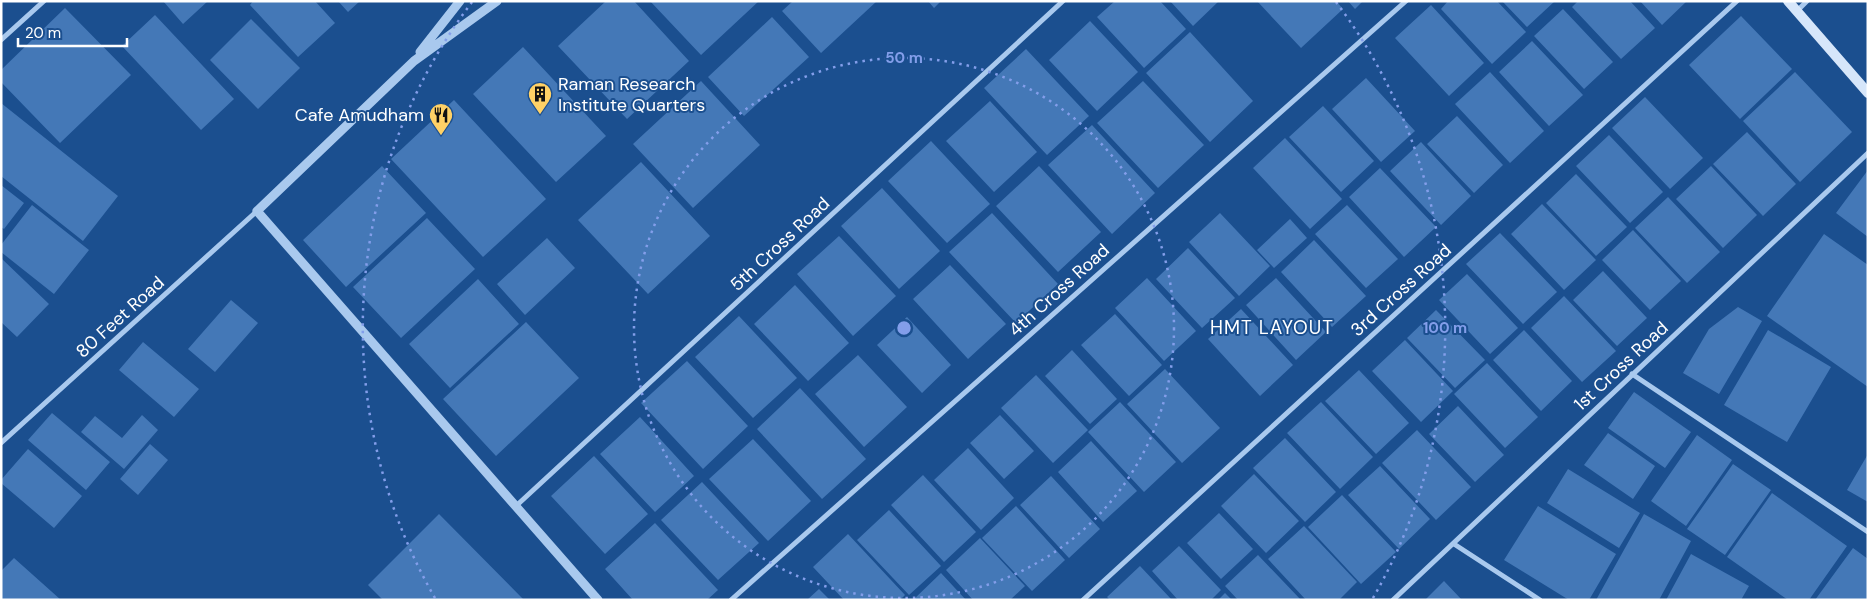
<svg xmlns="http://www.w3.org/2000/svg" width="1869" height="601" font-family="'DM Sans',sans-serif">
  <rect width="100%" height="100%" fill="#1b4f8f"/>
  <path fill="#4478b7" d="M163 1H208L183 24Z
    M253 1H315L335 23 298 57 250 5Z
    M338 1H360L348 12Z
    M606 1H634L689 61 627 119 558 46Z
    M650 1H759L701 55Z
    M793 1H877L821 53 782 11Z
    M928 1H941L934 8Z
    M1115 1H1160L1186 29 1144 68 1097 17Z
    M1170 1H1219L1193 26Z
    M1257 1H1336L1343 9 1301 48Z
    M1348 1H1363L1355 9Z
    M1448 1H1497L1526 32 1492 64 1441 9Z
    M1502 1H1555L1527 27Z
    M1578 1H1630L1655 28 1621 59 1572 7Z
    M1640 1H1687L1662 25Z
    M1431 5 1484 63 1449 96 1395 38Z
    M65 8 131 75 60 143 1 82V70Z
    M1563 9 1613 62 1584 89 1534 36Z
    M155 15 234 99 201 130 122 46Z
    M1741 16 1792 69 1740 119 1689 65Z
    M772 17 809 57 744 116 708 77Z
    M251 19 300 68 258 109 210 60Z
    M1090 21 1138 72 1097 111 1049 60Z
    M1190 32 1253 101 1210 142 1146 73Z
    M1532 41 1583 95 1549 126 1499 72Z
    M523 47 606 136 556 182 473 94Z
    M1026 49 1089 116 1047 155 984 88Z
    M1490 72 1544 131 1510 163 1455 104Z
    M1795 72 1852 132 1800 182 1743 121Z
    M1366 78 1415 131 1381 162 1332 109Z
    M701 81 760 145 693 208 633 144Z
    M1143 81 1204 145 1158 188 1097 123Z
    M1645 97 1703 158 1670 189 1612 128Z
    M454 100 546 199 483 257 391 159Z
    M990 101 1037 152 994 192 946 141Z
    M1 103 118 196 83 241 1 176Z
    M1323 106 1374 161 1341 192 1289 137Z
    M1457 116 1503 165 1474 193 1427 144Z
    M1092 125 1155 193 1112 234 1048 165Z
    M1747 132 1796 184 1763 216 1713 164Z
    M1609 135 1663 192 1630 223 1576 166Z
    M1285 138 1342 199 1310 229 1253 168Z
    M931 141 990 204 947 243 888 181Z
    M1421 142 1471 196 1441 225 1390 171Z
    M641 162 710 236 648 294 578 220Z
    M382 166 426 213 346 287 303 240Z
    M1039 166 1101 232 1058 272 996 206Z
    M1711 166 1757 215 1723 248 1676 199Z
    M1380 168 1436 227 1404 257 1349 197Z
    M1868 170V237L1836 213Z
    M1576 174 1627 227 1596 256 1546 203Z
    M1 185 24 203 4 229 1 227Z
    M882 188 940 251 899 289 841 226Z
    M1668 197 1720 252 1687 283 1635 228Z
    M1542 204 1596 260 1564 290 1511 234Z
    M32 205 89 250 54 294 1 252V245Z
    M1347 205 1398 259 1366 288 1315 234Z
    M992 213 1058 284 1016 323 949 252Z
    M1220 213 1270 266 1239 296 1189 242Z
    M427 218 475 269 401 338 353 287Z
    M1290 219 1307 238 1274 268 1257 250Z
    M1633 230 1681 281 1650 310 1602 260Z
    M1500 233 1557 292 1523 324 1466 264Z
    M1824 234 1868 265V387L1767 316Z
    M839 236 896 296 853 336 797 274Z
    M547 238 575 268 525 315 497 284Z
    M1314 240 1366 296 1332 327 1281 272Z
    M1188 248 1235 298 1202 328 1156 279Z
    M1 258 49 304 17 337 1 322Z
    M950 265 1006 324 968 359 913 299Z
    M1603 271 1647 318 1617 346 1573 300Z
    M1467 274 1518 328 1490 354 1439 300Z
    M1147 278 1196 331 1164 361 1115 308Z
    M1276 278 1326 332 1296 360 1246 305Z
    M478 279 519 324 450 388 409 344Z
    M795 285 849 343 808 381 754 324Z
    M1564 296 1616 351 1582 382 1531 328Z
    M231 300 258 323 215 372 188 349Z
    M1738 307 1762 321 1719 394 1683 373 1709 329Z
    M1241 309 1293 365 1260 396 1208 339Z
    M1436 310 1485 360 1455 388 1407 338Z
    M1115 314 1162 365 1129 396 1081 345Z
    M739 316 797 378 753 418 695 357Z
    M907 317 951 365 922 393 877 345Z
    M526 322 579 378 496 456 443 399Z
    M1524 330 1572 381 1541 411 1493 360Z
    M1768 330 1831 367 1787 442 1724 405Z
    M1405 340 1453 391 1421 422 1372 371Z
    M143 342 199 389 174 417 119 370Z
    M1072 350 1117 399 1090 424 1045 376Z
    M858 355 907 407 864 447 815 394Z
    M687 361 748 426 703 469 641 403Z
    M1487 363 1538 417 1505 448 1454 394Z
    M1165 369 1220 428 1182 463 1127 404Z
    M1359 370 1409 423 1376 454 1325 401Z
    M1036 375 1088 430 1053 463 1001 408Z
    M800 388 866 459 822 499 757 429Z
    M1634 392 1691 432 1665 468 1608 428Z
    M1120 402 1176 462 1144 492 1088 432Z
    M1321 402 1373 457 1340 489 1287 433Z
    M1458 406 1504 455 1475 482 1429 434Z
    M52 413 110 462 86 490 28 440Z
    M142 415 158 430 124 469 81 432 95 416 122 438Z
    M1000 415 1034 451 1004 479 970 443Z
    M640 417 694 476 655 512 600 454Z
    M1417 430 1471 487 1436 520 1382 463Z
    M1608 433 1655 466 1633 499 1584 465Z
    M1697 435 1732 460 1686 526 1651 501Z
    M1285 438 1336 492 1305 522 1253 468Z
    M753 439 811 501 768 541 709 479Z
    M1091 441 1137 491 1103 522 1058 472Z
    M150 444 168 460 138 495 120 479Z
    M968 448 1014 498 981 530 934 480Z
    M28 449 82 496 54 528 1 483V480Z
    M1868 454V502L1847 490Z
    M594 456 648 514 605 554 551 496Z
    M1733 464 1771 490 1725 555 1687 529Z
    M1380 466 1430 519 1399 549 1348 495Z
    M1568 469 1640 513 1619 548 1547 503Z
    M1254 474 1299 521 1266 553 1221 506Z
    M923 475 976 532 944 562 891 505Z
    M1051 476 1100 529 1069 558 1020 505Z
    M702 482 759 543 718 580 661 520Z
    M1772 493 1847 546 1809 600H1788L1727 557Z
    M1342 495 1396 552 1361 584 1308 527Z
    M1016 506 1065 560 1032 591 982 538Z
    M1538 506 1616 554 1589 600H1569L1504 560Z
    M889 510 941 566 909 595 857 540Z
    M1219 513 1253 549 1221 579 1187 543Z
    M439 514 524 600H383L368 585Z
    M1644 514 1691 541 1659 600H1596Z
    M655 523 718 590 707 600H633L605 569Z
    M1304 526 1357 582 1339 600H1306L1268 559Z
    M848 534 905 595 900 600H844L813 567Z
    M980 538 1025 586 1010 600H973L946 570Z
    M1179 546 1221 590 1211 600H1178L1152 571Z
    M1853 548 1868 559V600H1815Z
    M1691 554 1749 586 1741 600H1666Z
    M1258 555 1301 600H1238L1225 586Z
    M14 558 61 600H1V571Z
    M1140 566 1172 600H1110L1107 597Z
    M941 573 966 600H913Z
    M1444 581 1462 600H1425Z
    M819 589 830 600H807Z
    M1225 593 1232 600H1218Z"/>
  <g fill="none" stroke-linecap="round" stroke-linejoin="round">
    <path stroke="#a9c9ee" stroke-width="5" d="M1797 11 1807 1
      M1 40 44 1
      M1632 374 1868 532
      M1 443 257 211
      M516 506 1063 1
      M1454 544 1540 600
      M731 600 1406 1
      M1083 600 1737 1
      M1393 600 1868 153"/>
    <path stroke="#a9c9ee" stroke-width="9" d="M497 1 414 61 257 211 598 600
      M420 52 460 1"/>
    <path stroke="#d6e6fa" stroke-width="10" d="M1788 1 1868 93"/>
  </g>
  <g fill="none" stroke="#839eea" stroke-width="2.5" stroke-dasharray="2.5 5">
    <circle cx="904" cy="328" r="270"/>
    <path d="M435 598A541 541 0 0 1 472 2M1336 2A541 541 0 0 1 1373 598"/>
  </g>
  <defs>
    <g id="building-pin" transform="scale(1.25)"><path d="M0 17L-7.5 6A9.5 9.5 0 1 1 7.5 6Z" fill="#ffd166" stroke="#1b4f8f"/><path d="M-4-6H4V6H1V3H-1V6H-4ZM-2.5-4.3h1.7v1.8h-1.7ZM.8-4.3h1.7v1.8H.8ZM-2.5-1h1.7V.8h-1.7ZM.8-1h1.7V.8H.8Z" fill="#111"/></g>
    <g id="restaurant-pin" transform="scale(1.25)"><path d="M0 17L-7.5 6A9.5 9.5 0 1 1 7.5 6Z" fill="#ffd166" stroke="#1b4f8f"/><path d="M-5-6h1v4h1v-4h1v4h1v-4h1v5L-1.5 .5V6h-2V.5L-5-1ZM5-6V6H3V1.5H1.5Q1.5-4 5-6Z" fill="#111"/></g>
  </defs>
  <g fill-rule="evenodd">
    <use href="#building-pin" x="540" y="94"/>
    <use href="#restaurant-pin" x="441" y="115"/>
  </g>
  <g text-anchor="middle" stroke-width="4" stroke-linejoin="round" paint-order="stroke">
    <g font-size="18" fill="#fff" stroke="#1b4f8f" text-anchor="start">
      <text x="558" y="90">Raman Research<tspan x="558" dy="21">Institute Quarters</tspan></text>
      <text x="424" y="121" text-anchor="end">Cafe Amudham</text>
    </g>
    <g font-size="18" fill="#fff" stroke="#1b4f8f">
      <text transform="translate(780 244) rotate(-43)" y="6">5th Cross Road</text>
      <text transform="translate(1059 290) rotate(-42)" y="6">4th Cross Road</text>
      <text transform="translate(1401 290) rotate(-42)" y="6">3rd Cross Road</text>
      <text transform="translate(120 317) rotate(-42)" y="6">80 Feet Road</text>
      <text transform="translate(1621 366) rotate(-43)" y="6">1st Cross Road</text>
    </g>
    <g font-size="19" letter-spacing="1" fill="#fff" stroke="#1b4f8f">
      <text x="1272" y="334">HMT LAYOUT</text>
    </g>
  </g>
  <circle cx="904" cy="328" r="8" fill="#839eea" stroke="#1b4f8f" stroke-width="2.5"/>
  <g font-size="15" text-anchor="middle" font-weight="bold" fill="#839eea" stroke="#1b4f8f" stroke-width="4" stroke-linejoin="round" paint-order="stroke">
    <text x="904" y="63">50 m</text>
    <text x="1445" y="333">100 m</text>
  </g>
  <rect width="1869" height="601" fill="none" stroke="#ffffff" stroke-width="5"/>
  <path d="M18 38v8h109v-8" fill="none" stroke="#ffffff" stroke-width="2.5"/>
  <text x="25" y="38" font-size="15" fill="#ffffff" stroke="#1b4f8f" stroke-width="4" paint-order="stroke">20 m</text>
</svg>
